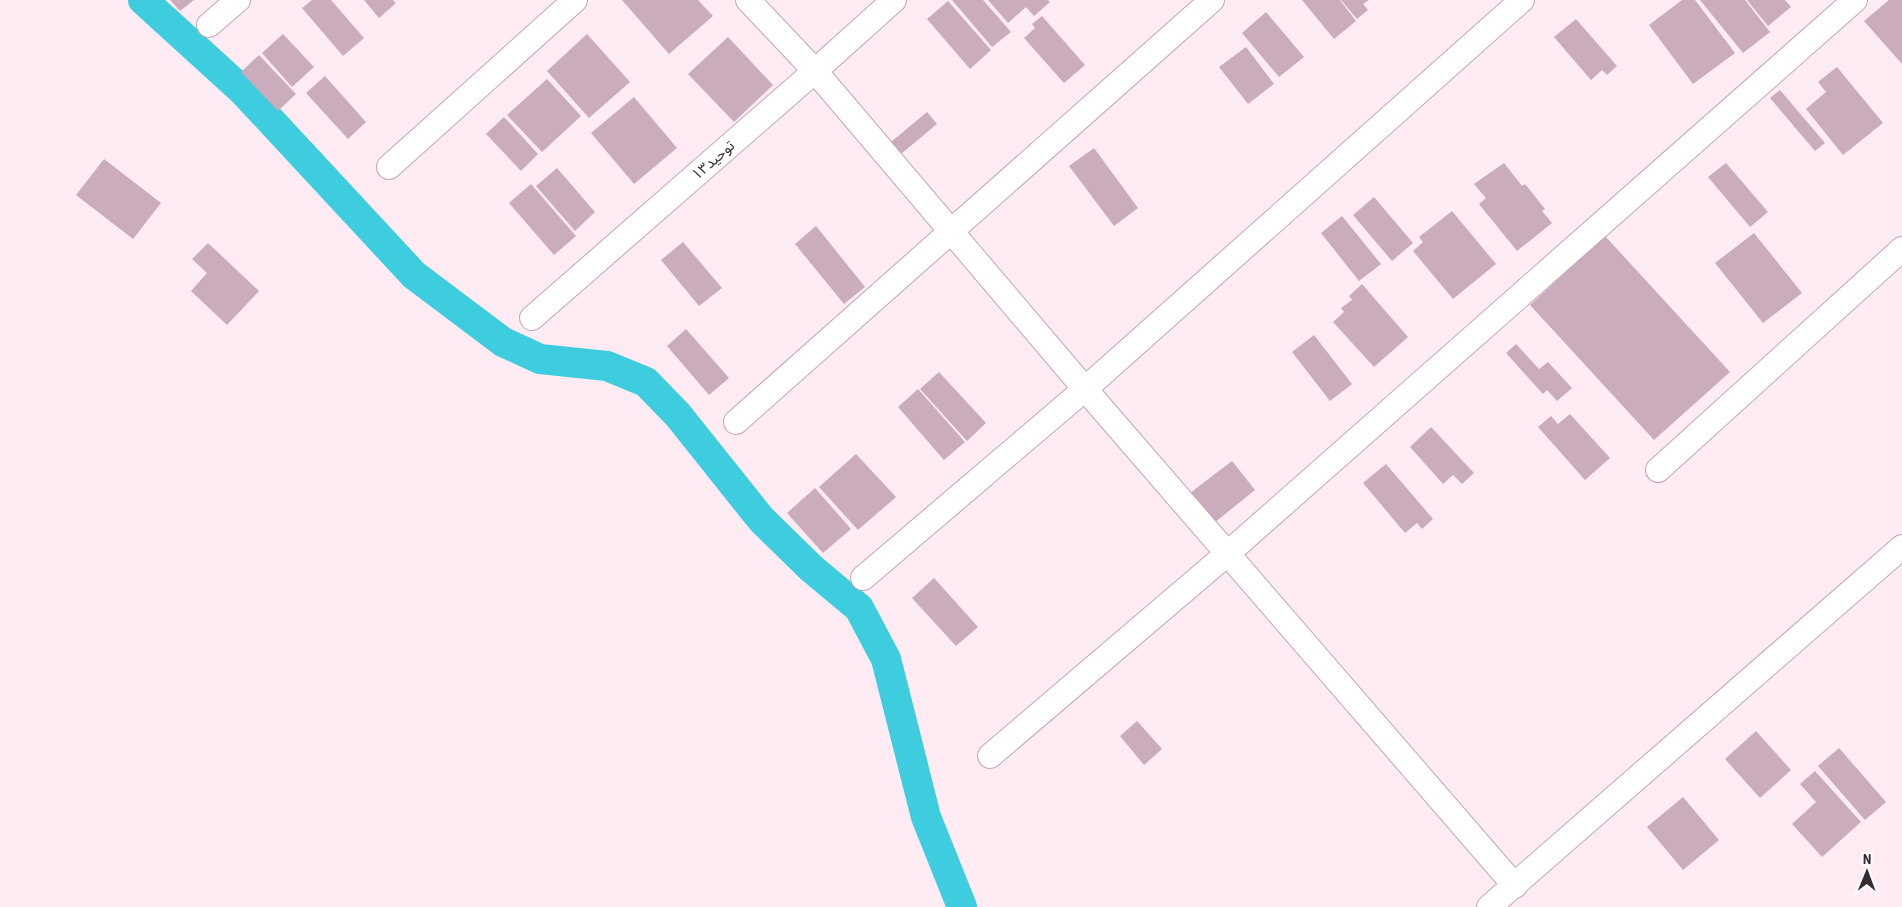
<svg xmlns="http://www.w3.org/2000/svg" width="1902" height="907" font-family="'Roboto Condensed','Noto Sans Arabic',sans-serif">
  <rect width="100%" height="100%" fill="#feebf4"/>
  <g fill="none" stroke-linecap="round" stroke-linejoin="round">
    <path stroke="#3ecdde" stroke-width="30" d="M143 0 244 92 414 275 503 342 540 359 607 366 646 382 678 415 761 519 811 568 859 608 886 659 926 817 962 907"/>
  </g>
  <path fill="#cbacbc" d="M170 0H194L180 11Z
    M312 0H331L364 38 343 56 302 8Z
    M364 0H393L396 3 379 18Z
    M622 0H698L713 16 669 54Z
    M952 0H983L1011 32 992 47Z
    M988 0H1048L1050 2 1034 16 1026 7 1008 23Z
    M1302 0H1340L1356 21 1334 39Z
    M1341 0H1369L1363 4 1368 10 1357 19Z
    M1682 0H1695L1735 53 1693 84 1649 25Z
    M1700 0H1745L1770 32 1743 53Z
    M1747 0H1785L1791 7 1768 26Z
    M1889 0H1902V64L1864 21Z
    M948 1 991 50 970 69 927 19Z
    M1266 12 1304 57 1279 77 1242 33Z
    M1042 16 1085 65 1064 83 1024 38 1035 28 1032 24Z
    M1576 19 1617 66 1607 75 1602 70 1591 80 1554 37Z
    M283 34 314 67 292 87 262 53Z
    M587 34 630 82 589 118 547 71Z
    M728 37 773 85 734 122 688 74Z
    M1246 47 1274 84 1248 104 1219 67Z
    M259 55 296 94 278 111 241 72Z
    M1837 67 1883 123 1843 155 1806 109 1826 92 1818 82Z
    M325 76 366 122 348 139 306 93Z
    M547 79 581 116 542 152 507 115Z
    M1780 90 1825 143 1815 151 1770 98Z
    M634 97 677 148 634 184 591 133Z
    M927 112 937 124 901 154 891 142Z
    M504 117 538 154 521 171 486 134Z
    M1094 148 1138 208 1114 226 1069 166Z
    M104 159 161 203 133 239 76 195Z
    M1504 163 1522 186 1525 184 1545 209 1542 211 1552 223 1517 251 1479 204 1486 198 1474 184Z
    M1726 163 1768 212 1750 227 1708 177Z
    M557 168 595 212 575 231 536 186Z
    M531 184 576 236 554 255 509 203Z
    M1374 197 1413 243 1392 261 1353 215Z
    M1452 211 1496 264 1453 299 1413 251 1423 242 1419 237Z
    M1342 216 1381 264 1359 281 1321 233Z
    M816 226 865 287 844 304 795 244Z
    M1754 233 1802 293 1763 323 1715 263Z
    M1605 236 1730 372 1654 440 1530 305Z
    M683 242 722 288 699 306 661 260Z
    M208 243 259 291 227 325 191 291 207 273 192 259Z
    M1362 284 1408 337 1374 367 1333 322 1344 312 1341 308 1352 300 1349 296Z
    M686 329 729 378 709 395 667 346Z
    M1314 335 1352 384 1330 401 1292 352Z
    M1516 344 1539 369 1548 362 1572 388 1557 401 1547 390 1543 394 1506 353Z
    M939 372 986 423 967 441 920 389Z
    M918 389 965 442 944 460 898 407Z
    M1570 414 1610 458 1585 480 1538 427 1551 416 1558 424Z
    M1431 427 1474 473 1462 484 1453 475 1443 484 1410 447Z
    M856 454 896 497 858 530 819 487Z
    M1232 461 1255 490 1214 523 1190 493Z
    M1386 464 1433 519 1422 529 1417 523 1405 533 1363 483Z
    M815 488 851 529 823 553 787 513Z
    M934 578 978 627 956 646 912 598Z
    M1137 721 1162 749 1144 765 1120 736Z
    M1756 731 1791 770 1760 798 1725 759Z
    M1839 748 1886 802 1865 820 1818 766Z
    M1815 771 1861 822 1822 857 1792 824 1816 802 1800 784Z
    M1683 797 1719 840 1683 870 1647 827Z"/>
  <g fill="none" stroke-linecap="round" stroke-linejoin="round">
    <g stroke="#c3a5b4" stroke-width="26">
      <path id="minor" d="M748 0 815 71 1085 389 1515 886
        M209 25 238 0
        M389 167 575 0
        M532 318 815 71 894 0
        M736 422 1212 0
        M1658 470 1902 249
        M863 578 1085 389 1522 0
        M990 756 1227 554 1855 0
        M1489 907 1902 547"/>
    </g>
    <use href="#minor" stroke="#fff" stroke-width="24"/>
  </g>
  <g text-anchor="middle" stroke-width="4.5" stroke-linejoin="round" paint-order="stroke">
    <g font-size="15" fill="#372b31" stroke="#fff">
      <text transform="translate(713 160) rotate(-41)" y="5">توحید۱۳</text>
    </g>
  </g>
  <g transform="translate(1867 872) rotate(1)" stroke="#ffffff" stroke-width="4" paint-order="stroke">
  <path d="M0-4L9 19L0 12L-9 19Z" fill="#372b31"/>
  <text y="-8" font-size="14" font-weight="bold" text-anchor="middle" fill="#372b31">N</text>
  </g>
</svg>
